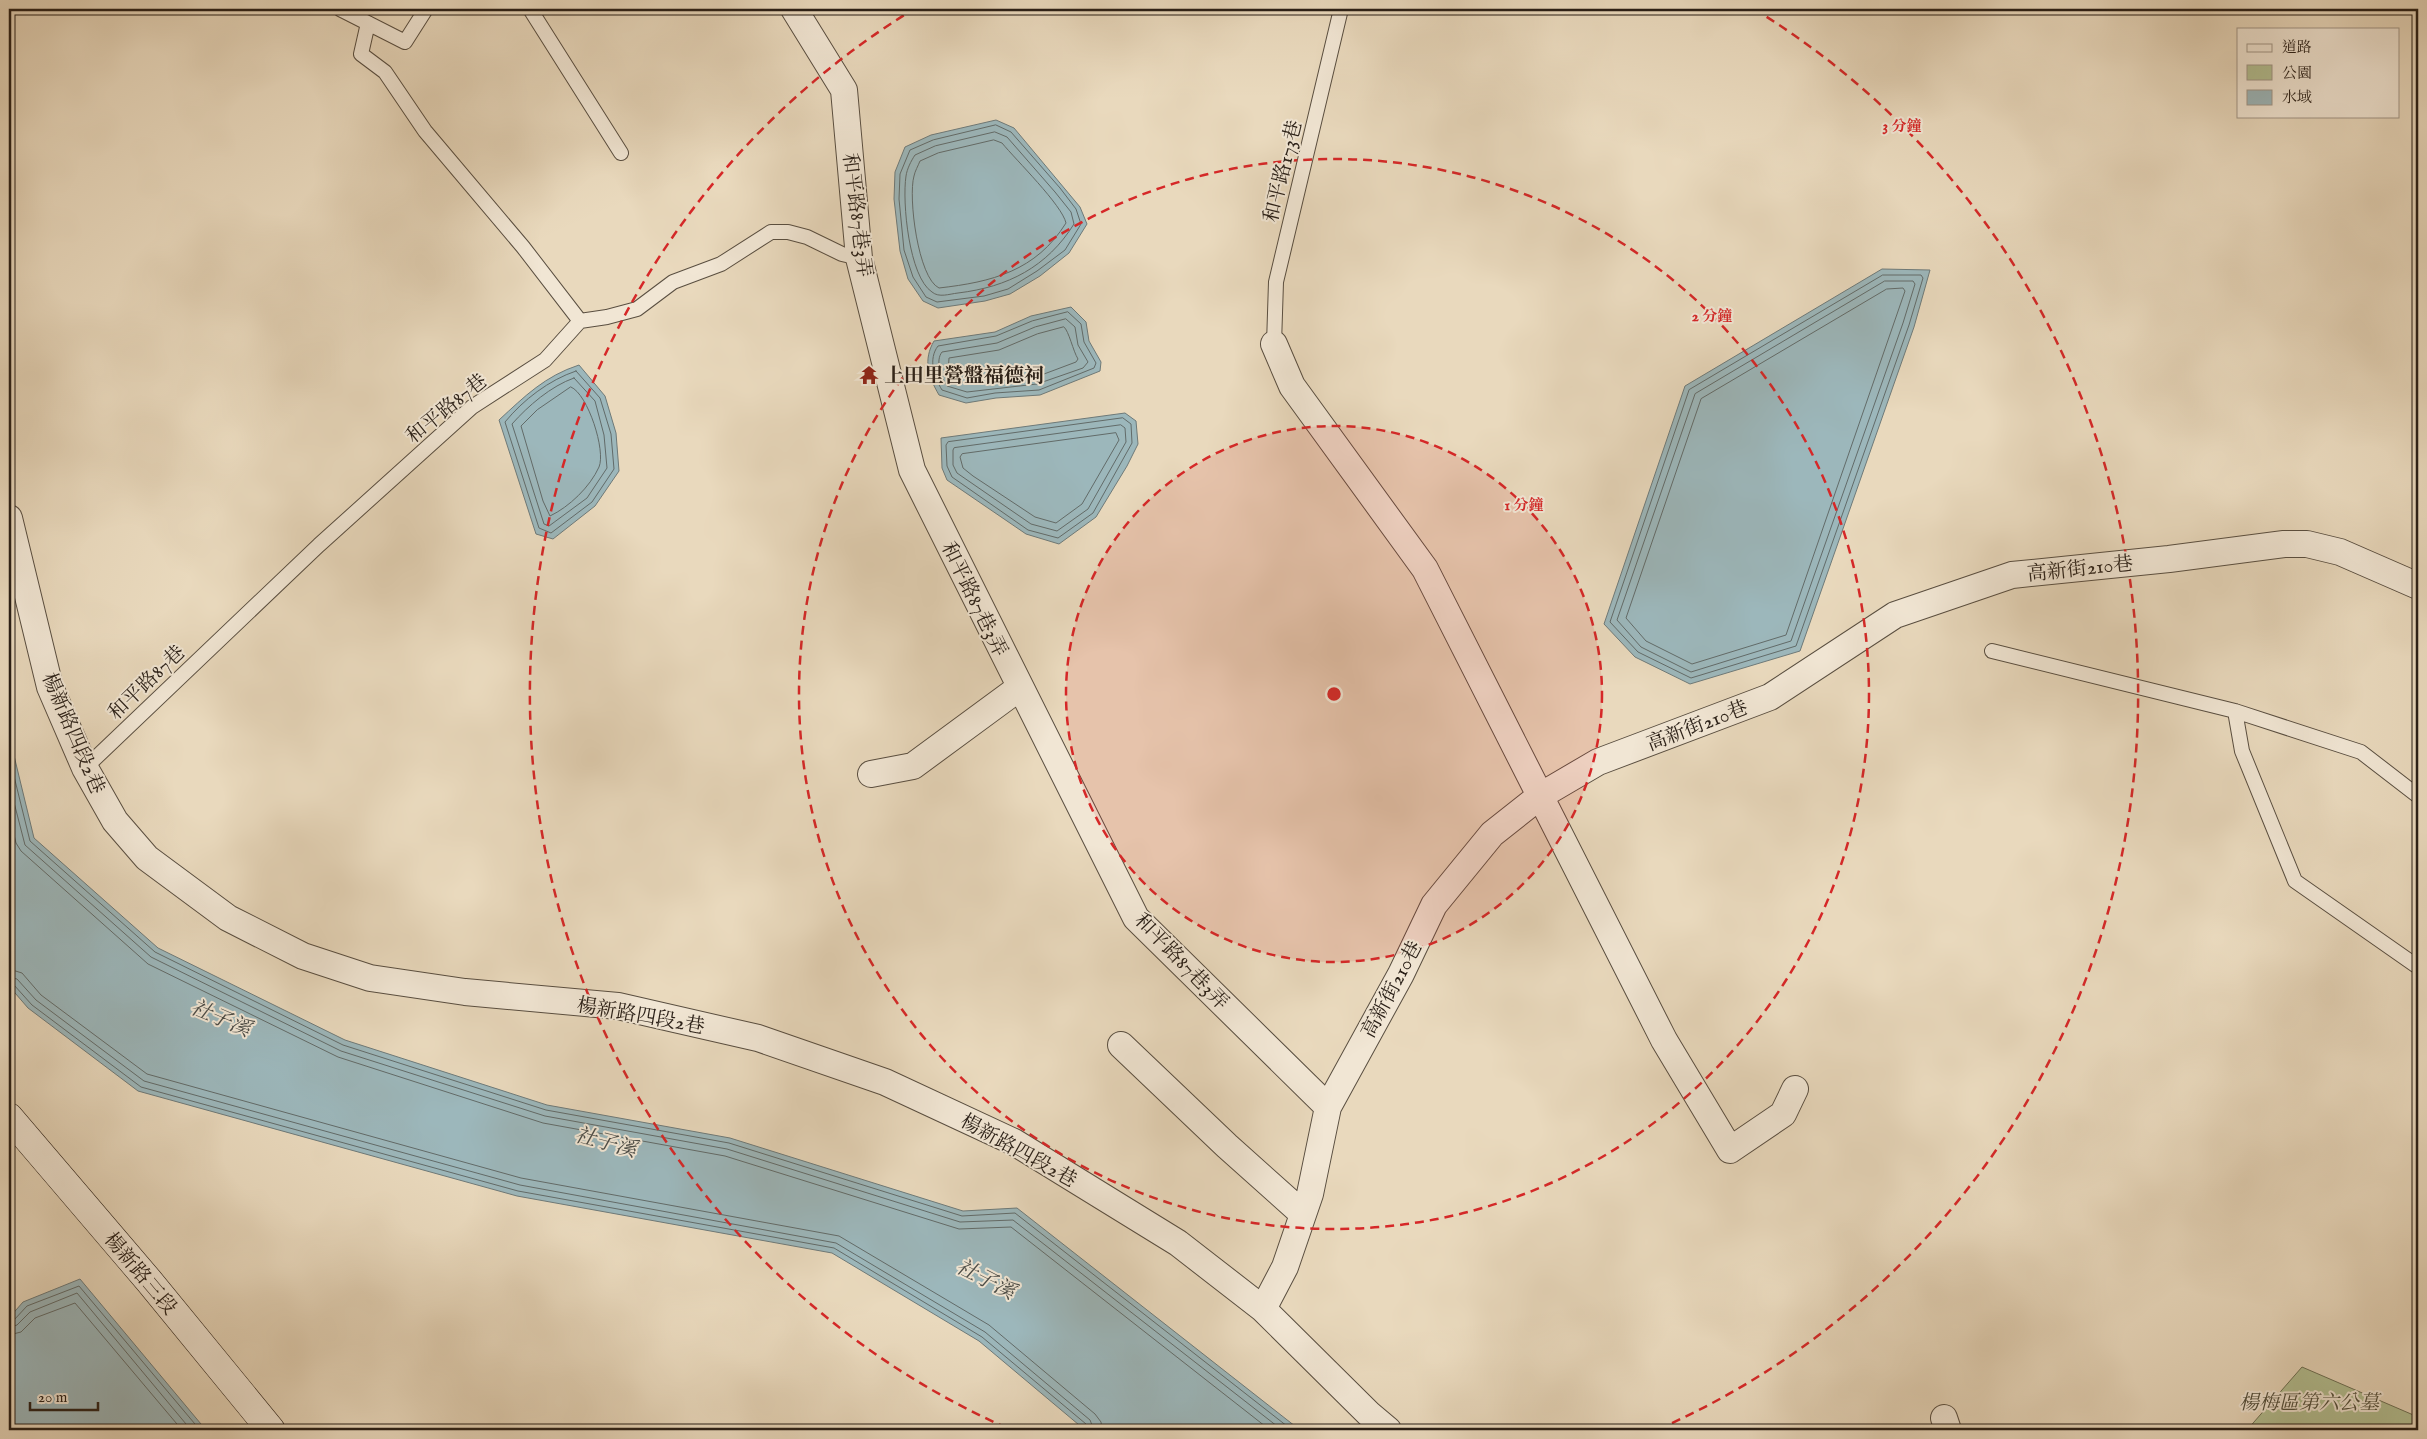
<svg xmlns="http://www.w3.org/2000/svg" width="2427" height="1439" font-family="'IM FELL English','Noto Serif TC',serif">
  <rect width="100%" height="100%" fill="#e9d9bd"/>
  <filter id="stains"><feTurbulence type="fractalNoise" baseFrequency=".004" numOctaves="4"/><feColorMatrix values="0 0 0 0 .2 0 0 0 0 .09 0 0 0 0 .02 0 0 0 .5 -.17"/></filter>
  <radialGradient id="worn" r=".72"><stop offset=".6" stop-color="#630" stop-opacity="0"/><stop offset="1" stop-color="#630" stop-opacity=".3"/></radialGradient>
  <path fill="#b3c093" stroke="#6e7055" d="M2302 1367 2418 1417V1430H2247Z"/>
  <path fill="#9cb7bb" stroke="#6e7a79" d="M996 120 1014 128 1080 207 1087 224 1069 253 1040 276 1010 294 985 301 938 308 923 301 908 279 900 251 894 199 895 172 905 147 931 135Z
    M1882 269 1930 270 1914 327 1800 651 1690 684 1635 657 1604 624 1685 386Z
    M1071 307 1086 322 1089 341 1101 362 1100 371 1040 395 996 398 966 403 939 395C928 376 923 360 934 341L995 332 1031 316Z
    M579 365 605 396 616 433 619 471 595 506 553 539 536 534 499 420C525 396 545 376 579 365Z
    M1125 413 1136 421 1138 444 1127 466 1096 517 1059 544 1026 534 947 480 942 468 941 438Z
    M9 735 34 838 158 948 345 1040 547 1105 730 1138 963 1211 1017 1208 1300 1430H1085L979 1341 832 1253 517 1196 138 1091 28 1008 9 986Z
    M80 1279 206 1430H9V1318L23 1302Z"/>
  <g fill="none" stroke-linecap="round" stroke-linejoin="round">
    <path stroke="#626b69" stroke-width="1" d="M996 125 1011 132 1060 188 1076 209 1081 224 1065 250 1037 271 1008 289 984 296 937 302 926 297 913 277 904 250 899 199 900 174 910 150 933 140Z
      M995 132 1007 137 1055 192 1071 212 1074 224C1047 267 1008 287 958 293 949 294 939 298 932 292 909 277 902 202 906 176 907 169 911 161 915 155L935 146Z
      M994 140 1002 143C1016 160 1062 205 1066 223 1036 271 992 282 939 288 918 278 908 197 914 176 915 171 918 166 920 161L938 153Z
      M1883 275H1921L1923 278 1909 325 1796 646 1691 678 1638 652 1610 622 1689 390Z
      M1885 281H1913L1915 284 1903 323 1791 641 1691 672 1641 647 1617 620 1695 394Z
      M1887 289 1903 288 1905 291 1786 635 1692 664 1646 641 1626 618 1701 399Z
      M1068 312 1081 324 1084 342 1096 363 1094 368 1039 390 995 393 967 398 942 390C934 377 928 359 938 346L996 336 1032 321Z
      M1066 319 1075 327 1078 345 1088 362 1083 368 1037 384 967 392 947 386C941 377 935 361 942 352L997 343 1035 327Z
      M1064 327C1069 331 1073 351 1078 359L1076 362 1036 377 968 384 952 379 948 373 949 358 999 350 1037 334Z
      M576 371 600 398 611 434 614 469 592 502 551 533 539 528 505 422C523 400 549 380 576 371Z
      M574 378 595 401 604 435 607 468 587 498 549 526 544 524 512 424C528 406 551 386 574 378Z
      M571 387C588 394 606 451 599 467 590 487 569 507 550 516L543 501 521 426 537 410Z
      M1123 418 1131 424 1132 443 1093 513 1058 538 1028 530 952 477 947 466 946 445 948 442Z
      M1121 425 1125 428 1126 442 1088 509 1057 531 1031 524 957 473 953 465V450L954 448Z
      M1116 433 1119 440 1082 504 1056 523 1035 517 973 476 963 468 960 457 962 454Z
      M9 756 30 841 155 952 343 1045 546 1110 729 1143 962 1216 1015 1213 1292 1430
      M9 783 25 845 151 957 341 1051 545 1116 727 1149 960 1222 1013 1220 1282 1430
      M9 814 16 843 21 851 148 964 338 1057 543 1123 725 1156 959 1229 1011 1227 1270 1430
      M9 969 22 973 41 995 147 1074 521 1178 839 1236 989 1325 1095 1414 1101 1422 1102 1430
      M9 977 17 979 36 1000 144 1081 520 1185 836 1243 985 1332 1090 1420 1094 1430
      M9 983 14 985 32 1005 141 1087 518 1191 834 1248 982 1337 1086 1424 1088 1430
      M9 1321 14 1320 27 1306 79 1286 200 1430
      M9 1328 17 1325 30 1312 77 1293 191 1430
      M9 1335 21 1332 35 1318 75 1303 182 1430"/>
    <g stroke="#594e40" stroke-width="16">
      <path id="service" d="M340 9 405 42 426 9
        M530 9 621 153
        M580 321 607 317 637 309 673 282 721 264 771 232H788L807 237 842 254 859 258
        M1274 344 1276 282 1341 9
        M1992 651 2235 711 2361 752 2418 796
        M2235 711 2242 751 2295 881 2418 967
        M85 768 319 545 472 407 545 360 580 321 523 247 425 131 385 72 361 54 368 23"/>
    </g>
    <g stroke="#594e40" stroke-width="28">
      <path id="minor" d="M794 9 844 90 859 258 912 470 1136 918 1328 1107
        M1274 344 1292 386 1425 569 1664 1040 1730 1150 1783 1114 1795 1089
        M9 518 50 687 85 768 115 821 147 858 228 918 303 956 370 978 465 992 618 1006 758 1038 885 1082 1014 1142 1178 1243 1263 1309 1369 1414 1388 1430
        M871 774 913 766 1019 688
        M1121 1045 1227 1146 1303 1214
        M1263 1309 1285 1267 1310 1194 1328 1107 1401 974 1434 905 1492 834 1540 796 1598 762 1770 697 1895 615 2012 575 2169 559 2284 544H2307L2340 552 2418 586
        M1944 1418 1948 1430"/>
    </g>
    <g stroke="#291f17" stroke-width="29">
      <path id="secondary" d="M9 1117 149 1281 271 1430"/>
    </g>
    <use href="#service" stroke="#f1e6d4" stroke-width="14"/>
    <use href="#minor" stroke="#f1e6d4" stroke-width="26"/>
    <use href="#secondary" stroke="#f1e6d4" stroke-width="28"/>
  </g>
  <circle cx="1334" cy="694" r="268" fill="#d62828" fill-opacity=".12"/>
  <g fill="none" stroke="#d62828" stroke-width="2.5" stroke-dasharray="9 6">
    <circle cx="1334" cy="694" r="268"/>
    <circle cx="1334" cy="694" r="535"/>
    <path d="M1007 1428A803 803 0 0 1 914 9M1754 9A803 803 0 0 1 1661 1428"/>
  </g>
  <defs>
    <g id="temple-bare" transform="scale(1.5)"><path d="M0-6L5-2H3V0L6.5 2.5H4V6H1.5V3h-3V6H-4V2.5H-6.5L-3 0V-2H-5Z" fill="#8f2418" stroke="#f1e6d4" stroke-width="2.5" paint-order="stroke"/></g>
  </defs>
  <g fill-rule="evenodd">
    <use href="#temple-bare" x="869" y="375"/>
  </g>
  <g text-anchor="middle" stroke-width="4" stroke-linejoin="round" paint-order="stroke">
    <g font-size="20" fill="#291f17" stroke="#f1e6d4">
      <text transform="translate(1282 171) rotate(-76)" y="7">和平路173巷</text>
      <text transform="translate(858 215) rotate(83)" y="7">和平路87巷3弄</text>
      <text transform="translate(446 408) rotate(-39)" y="7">和平路87巷</text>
      <text transform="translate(2080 568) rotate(-6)" y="7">高新街210巷</text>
      <text transform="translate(975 599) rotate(64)" y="7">和平路87巷3弄</text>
      <text transform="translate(146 682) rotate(-44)" y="7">和平路87巷</text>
      <text transform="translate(1697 725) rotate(-21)" y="7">高新街210巷</text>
      <text transform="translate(74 733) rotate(67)" y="7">楊新路四段2巷</text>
      <text transform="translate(1182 961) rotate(46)" y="7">和平路87巷3弄</text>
      <text transform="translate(1391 989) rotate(-62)" y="7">高新街210巷</text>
      <text transform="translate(641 1015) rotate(10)" y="7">楊新路四段2巷</text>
      <text transform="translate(1019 1150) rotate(29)" y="7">楊新路四段2巷</text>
      <text transform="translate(141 1273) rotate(50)" y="7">楊新路三段</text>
    </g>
    <g font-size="20" font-weight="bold" fill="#291f17" stroke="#f1e6d4" text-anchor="start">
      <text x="884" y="382">上田里營盤福德祠</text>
    </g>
    <g font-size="20" font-style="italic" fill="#524f3c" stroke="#f1e6d4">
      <text x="2309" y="1409">楊梅區第六公墓</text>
    </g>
    <g font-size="21" font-style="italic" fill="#4c4d48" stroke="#f1e6d4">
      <text transform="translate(221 1018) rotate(23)" y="7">社子溪</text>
      <text transform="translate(606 1142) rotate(15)" y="7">社子溪</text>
      <text transform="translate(986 1279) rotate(27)" y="7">社子溪</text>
    </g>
  </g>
  <circle cx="1334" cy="694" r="8" fill="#d62828" stroke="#f1e6d4" stroke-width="2.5"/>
  <g font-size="15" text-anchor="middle" font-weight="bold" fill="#d62828" stroke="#f1e6d4" stroke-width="4" stroke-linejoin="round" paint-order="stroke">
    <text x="1902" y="131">3 分鐘</text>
    <text x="1712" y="321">2 分鐘</text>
    <text x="1524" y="510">1 分鐘</text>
  </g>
  <rect width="2427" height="1439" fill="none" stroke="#e9d9bd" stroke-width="30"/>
  <rect x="10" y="10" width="2407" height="1419" fill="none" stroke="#291f17" stroke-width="2.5"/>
  <rect x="15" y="15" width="2397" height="1409" fill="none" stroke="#291f17"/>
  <rect x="2237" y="28" width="162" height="90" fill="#f1e6d4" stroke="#a19688"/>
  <rect x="2247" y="44" width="25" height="8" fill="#f1e6d4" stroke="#a19688"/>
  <text x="2282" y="52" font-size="15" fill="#291f17">道路</text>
  <rect x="2247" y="65" width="25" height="15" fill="#b3c093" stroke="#a19688"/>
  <text x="2282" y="78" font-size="15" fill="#291f17">公園</text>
  <rect x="2247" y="90" width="25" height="15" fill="#9cb7bb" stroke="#a19688"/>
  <text x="2282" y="102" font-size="15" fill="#291f17">水域</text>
  <path d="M30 1402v8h68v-8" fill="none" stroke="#291f17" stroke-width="2.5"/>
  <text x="38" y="1402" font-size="15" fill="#291f17" stroke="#f1e6d4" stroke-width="4" paint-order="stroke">20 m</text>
  <rect width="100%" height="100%" filter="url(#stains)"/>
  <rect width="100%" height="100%" fill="url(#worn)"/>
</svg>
